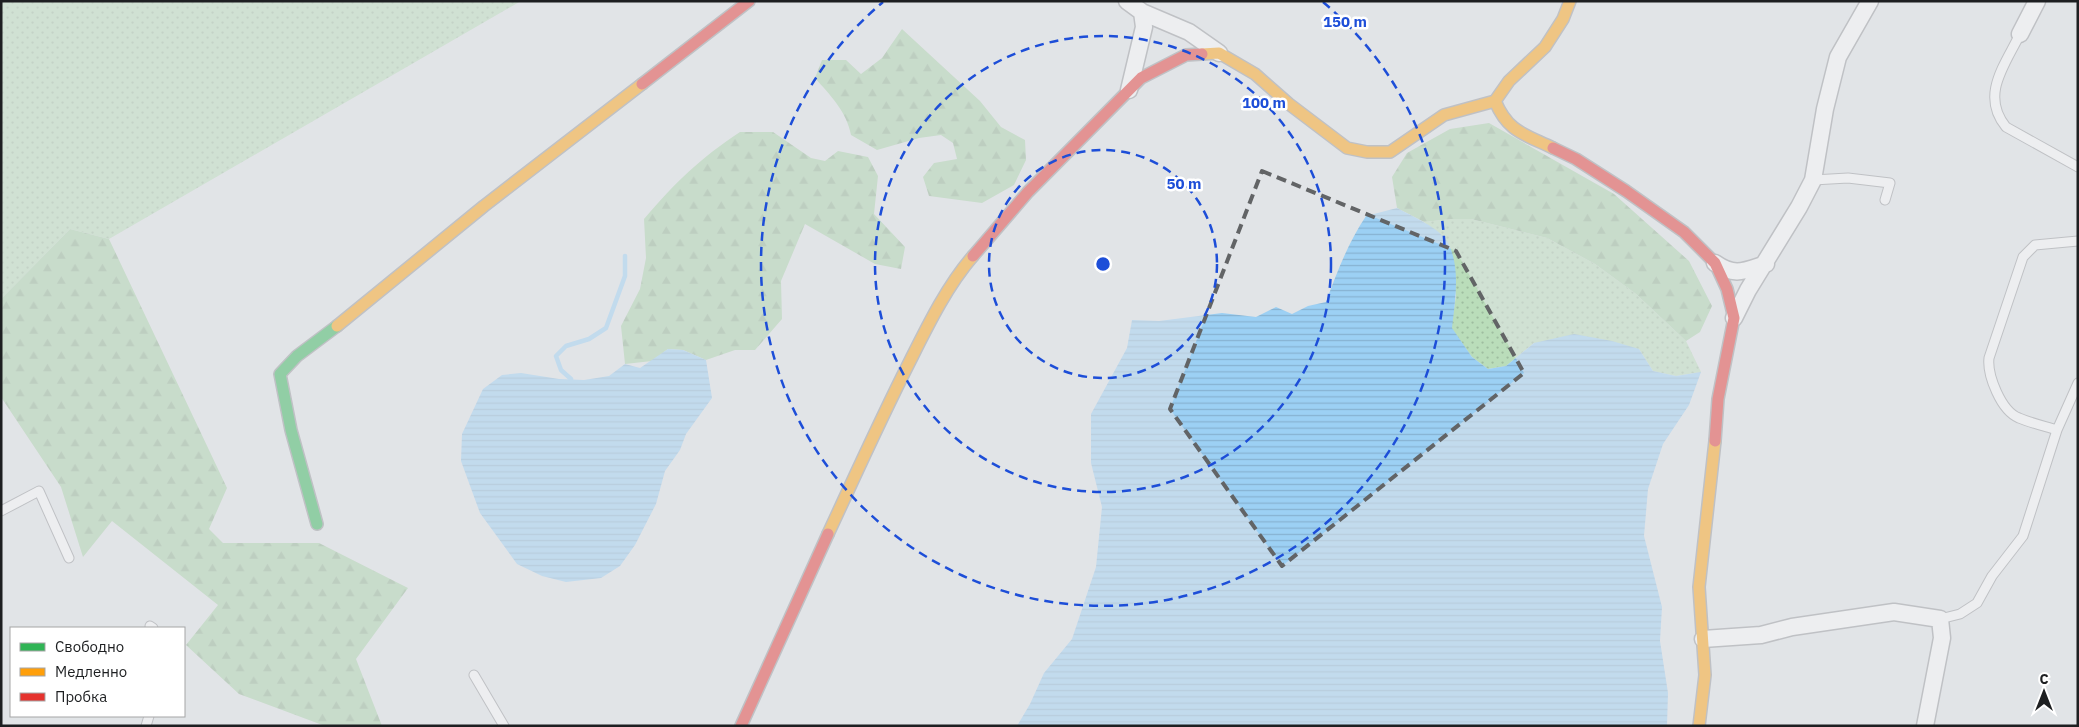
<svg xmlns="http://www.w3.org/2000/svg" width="2079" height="727" font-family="'IBM Plex Sans',sans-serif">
  <defs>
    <pattern id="grass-dots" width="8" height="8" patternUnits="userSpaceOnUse" patternTransform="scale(1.25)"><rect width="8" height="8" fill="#baddba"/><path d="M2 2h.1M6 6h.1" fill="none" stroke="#9fbda0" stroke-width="1.8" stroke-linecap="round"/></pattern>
    <pattern id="forest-firs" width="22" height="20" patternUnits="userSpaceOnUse" patternTransform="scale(1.25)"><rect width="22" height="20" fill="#a9d2a9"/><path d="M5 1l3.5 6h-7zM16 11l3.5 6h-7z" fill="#91b491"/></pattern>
    <pattern id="water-rules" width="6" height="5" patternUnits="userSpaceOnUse" patternTransform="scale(1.25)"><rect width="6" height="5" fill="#9cd0f4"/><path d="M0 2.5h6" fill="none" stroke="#86b2d1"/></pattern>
  </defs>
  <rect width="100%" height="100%" fill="#e1e4e7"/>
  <path fill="url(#grass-dots)" d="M1 1H521L109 239 70 229 1 299Z
    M1451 219H1471L1547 238 1595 264 1636 294 1686 341 1701 372 1676 376 1653 371 1639 349 1534 343 1506 366 1488 369 1472 357 1451 328 1456 296 1447 242 1424 222Z"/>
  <path fill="url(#forest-firs)" d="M902 29 980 101 1001 127 1025 140 1026 160 1014 185 982 203 929 196 923 177 934 163 957 159 953 143 941 135 919 138 877 150 851 135C847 112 830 95 815 78L822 60H846L861 74 882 58Z
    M1489 123 1614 194 1689 261 1712 306 1700 332 1686 341 1636 294 1595 264 1547 238 1471 219H1451L1424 222 1397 208 1392 177 1407 153 1450 129Z
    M740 132H773L811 158 825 161 838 151 868 157 878 176 874 214 905 247 901 269 875 264 805 224 781 281 782 319 755 350H735L706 360 683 350 668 349 652 361 625 364 621 326 640 289 646 258 644 219C676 182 699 159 740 132Z
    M70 229 109 239 227 488 209 529 223 543H319L408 588 356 659 382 726H325L239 694 186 645 218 605 112 521 83 557 61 487 1 397V299Z"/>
  <path fill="url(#water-rules)" d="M1397 208C1412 216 1440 228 1448 243 1461 268 1455 301 1452 328L1472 357 1488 369 1506 366 1534 343 1574 334 1612 341 1639 349 1653 371 1676 376 1701 372 1689 405 1663 444 1648 489 1644 536 1662 607 1660 641 1668 693 1667 726H1017L1030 704 1044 673 1072 639 1096 567 1102 507 1091 463V414L1127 348 1132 320 1159 321 1222 313 1256 317 1276 307 1292 314 1308 306 1326 302C1337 272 1348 243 1366 216Z
    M668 349 683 350 706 360 712 398 686 434 680 450 665 471 656 504 635 545 620 566 601 578 566 582 542 576 517 564 480 513 461 461 462 434 483 389 502 375 521 373 559 379 584 380 609 376 625 364 640 368Z"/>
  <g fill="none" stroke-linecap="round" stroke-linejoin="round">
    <path stroke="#9cd0f4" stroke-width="4.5" d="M571 379 561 370 556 356 566 346 589 339 606 328 625 276V256"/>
    <g stroke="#96989b" stroke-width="11">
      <path id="lane" d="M2020 34C2005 65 1980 95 2006 127L2078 167
        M1813 180 1848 178 1890 183 1885 200
        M2057 430C2044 426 2031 423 2019 418 2001 411 1987 375 1989 358L2023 257 2035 245 2078 241
        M1 511 39 491 69 558
        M1940 619 1960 614 1977 603 1992 576 2023 536 2057 430 2078 383
        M150 626 153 628
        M474 675 504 726
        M146 726 149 716"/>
    </g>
    <g stroke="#96989b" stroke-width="19">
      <path id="street" d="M1127 1 1142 12 1144 27 1129 90
        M1142 12 1189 32 1219 53
        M2020 34 2037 1
        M1715 263C1735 277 1744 271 1766 264
        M1734 318 1748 290 1799 207 1813 180 1825 109 1838 57 1870 1
        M1703 639 1761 635 1792 627 1894 612 1940 619 1942 638 1925 726"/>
    </g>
    <g stroke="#96989b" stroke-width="14">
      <path id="fast" d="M317 524 291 430 280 374 297 356 337 326"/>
    </g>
    <g stroke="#96989b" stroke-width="14">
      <path id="slow" d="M1202 54 1219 53 1255 74 1289 104 1347 148 1367 152H1390L1444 115 1495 101
        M1553 148C1524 134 1508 132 1495 101L1509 81 1545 47 1563 19 1570 1
        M337 326 484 206 642 84
        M828 534C855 476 881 418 910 361 928 325 947 286 973 256
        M1699 726 1705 675 1699 587 1715 441"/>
    </g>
    <g stroke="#96989b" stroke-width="14">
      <path id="jam" d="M642 84 749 1
        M1553 148 1576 159 1626 191 1684 232 1715 263 1727 289 1734 318 1718 399 1715 441
        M973 256 1028 192 1141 78 1186 55 1202 54
        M741 726 828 534"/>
    </g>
    <use href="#lane" stroke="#fafbfb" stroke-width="9"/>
    <use href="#street" stroke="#fafbfb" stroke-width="16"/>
    <use href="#fast" stroke="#30b455" stroke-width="11"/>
    <use href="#slow" stroke="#ff9f0a" stroke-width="11"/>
    <use href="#jam" stroke="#e5322d" stroke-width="11"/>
  </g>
  <path d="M0 0H2079V727H0ZM1262 171 1456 251 1524 373 1282 566 1170 409Z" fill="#e1e4e7" fill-opacity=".55" fill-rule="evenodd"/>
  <path fill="none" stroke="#626466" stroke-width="4" stroke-dasharray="10 6" stroke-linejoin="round" d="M1262 171 1456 251 1524 373 1282 566 1170 409Z"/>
  <g fill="none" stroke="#1d4ed8" stroke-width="2.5" stroke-dasharray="9 6">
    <circle cx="1103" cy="264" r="114"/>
    <circle cx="1103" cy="264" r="228"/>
    <path d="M1323 2A342 342 0 1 1 883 2"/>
  </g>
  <circle cx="1103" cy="264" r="8" fill="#1d4ed8" stroke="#fff" stroke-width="2.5"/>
  <g font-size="15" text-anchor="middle" font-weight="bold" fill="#1d4ed8" stroke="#fff" stroke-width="5" stroke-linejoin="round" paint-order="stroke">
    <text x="1345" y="27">150 m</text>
    <text x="1264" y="108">100 m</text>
    <text x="1184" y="189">50 m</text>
  </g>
  <rect width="2079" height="727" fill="none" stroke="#1d1f21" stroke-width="5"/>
  <rect x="10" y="627" width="175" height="90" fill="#ffffff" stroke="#a5a5a6"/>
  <rect x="20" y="643" width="25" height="8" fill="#30b455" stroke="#a5a5a6"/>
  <text x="55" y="652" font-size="15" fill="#1d1f21">Свободно</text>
  <rect x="20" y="668" width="25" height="8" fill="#ff9f0a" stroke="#a5a5a6"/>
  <text x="55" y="677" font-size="15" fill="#1d1f21">Медленно</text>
  <rect x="20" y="693" width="25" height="8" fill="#e5322d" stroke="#a5a5a6"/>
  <text x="55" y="702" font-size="15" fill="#1d1f21">Пробка</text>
  <g transform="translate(2044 692)" stroke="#ffffff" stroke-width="4" paint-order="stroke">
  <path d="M0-4L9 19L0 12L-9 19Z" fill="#1d1f21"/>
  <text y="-8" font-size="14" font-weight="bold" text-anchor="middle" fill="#1d1f21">С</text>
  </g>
</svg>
